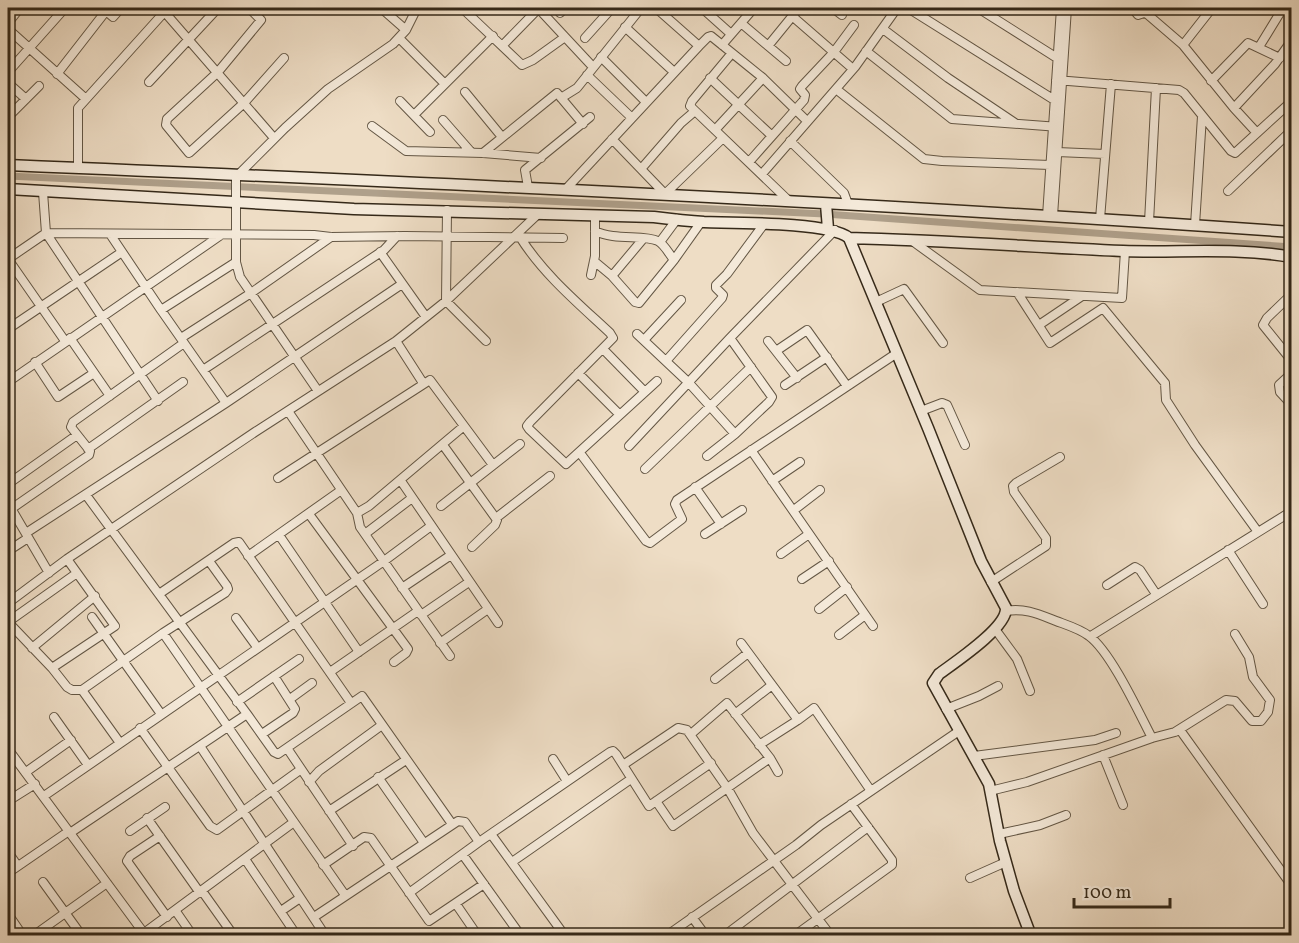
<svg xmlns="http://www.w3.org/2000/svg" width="1299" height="943" font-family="Vollkorn,serif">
  <rect width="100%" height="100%" fill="#eeddc5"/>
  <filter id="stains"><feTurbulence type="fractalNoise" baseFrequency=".00333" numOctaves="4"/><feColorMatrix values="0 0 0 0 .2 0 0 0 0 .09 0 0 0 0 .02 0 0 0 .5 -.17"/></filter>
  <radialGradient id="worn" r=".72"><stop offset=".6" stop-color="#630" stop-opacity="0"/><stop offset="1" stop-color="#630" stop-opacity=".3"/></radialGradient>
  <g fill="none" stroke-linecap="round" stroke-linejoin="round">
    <path stroke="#afa08b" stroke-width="7" d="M8 176 825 214 1292 247"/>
    <g stroke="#635644" stroke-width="10">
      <path id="street" d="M161 8 274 138
        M249 8 261 20 218 72 167 119 166 125 189 153 244 103 284 58
        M381 8 406 30
        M462 8 522 65 533 60 565 37
        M538 8 593 67
        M702 8 731 34
        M833 8 842 15
        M908 8 1056 101
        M978 8 1057 58H1061
        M1132 8 1138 15 1144 13 1147 14 1183 45 1234 108 1257 133
        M560 13 565 8
        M792 16 853 69
        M8 23 20 8
        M741 23 786 61
        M625 27 674 72
        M8 29 86 99
        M883 29 948 78 1015 123
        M399 38 444 83
        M585 38 612 8
        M722 45 754 8
        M1183 45 1212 8
        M502 46 539 8
        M699 46 708 37 711 36 763 78 807 121
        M768 46 799 8
        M1259 47 1283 8
        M866 51 952 119 1059 127
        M732 53 692 101 690 106 789 201
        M601 57 646 102
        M8 72 65 8
        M57 74 106 11 113 17 121 8
        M587 75 632 118
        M710 78 772 136
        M1056 80 1179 90 1184 93 1231 151 1235 153 1292 101
        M1211 81 1248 43 1280 58
        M149 82 218 8
        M8 83 26 99
        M836 89 924 159 942 161 1050 165
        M465 92 502 137
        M561 98 577 88 641 8
        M400 101 430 132
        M1234 108 1275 64 1292 40
        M414 115 493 36
        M8 117 39 86
        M443 120 471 152
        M372 126 406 151 483 153 541 158
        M715 130 763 78
        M612 139 665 194 723 138
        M790 141 844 193 848 204
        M1057 152 1105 154
        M483 153 557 93 583 124
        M749 162 804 100 805 95 800 89 802 86 834 52 854 25
        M78 168V108L168 8
        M641 169 681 123 695 111
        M236 174V262L240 277 318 391
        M762 174 855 67 897 8
        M238 175 285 128 328 89 393 44 406 30 417 8
        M528 187 525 170 590 117
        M566 189 699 46 656 8
        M1228 191 1292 130
        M43 192 46 233 314 235 331 237 405 236 563 238
        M447 210 446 301 486 341
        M1047 216 1061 8
        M1053 216 1067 8
        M1100 219 1111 84
        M1149 222 1156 88
        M1195 225 1202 116
        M595 231C615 241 643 234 658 241 665 245 669 254 674 260
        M110 234 161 310
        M520 237C543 274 579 304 610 333L613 338 530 422 527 426 529 429 566 464 657 381
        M911 240 980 290 1122 298 1125 251
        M660 242 677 219
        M380 252 426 317
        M8 259 46 233 158 401
        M8 259 65 341
        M594 261 612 276 635 302 639 303 674 260 701 222
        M591 275 595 256V215
        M612 276 643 239
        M1017 292 1050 343 1103 308 1165 383 1166 400 1195 445 1258 532
        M1292 294 1267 318 1263 325 1292 361
        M876 302 904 289 943 343
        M1039 325 1082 296
        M8 329 122 252
        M637 334 689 383 735 434
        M70 338 110 396
        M181 338 251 293 331 237
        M644 340 681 300
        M396 341 423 383
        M768 341 797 378
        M603 349 645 392
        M776 351 807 330 847 386
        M666 361 722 298 723 295 716 288V285L727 274 764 224
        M35 362 58 397 94 373
        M203 370 384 250 397 236
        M578 373 619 414
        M1292 373 1279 385 1280 392 1292 405
        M8 382 221 235
        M785 385 827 357
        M226 403 161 310 236 262
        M288 411 357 513 369 506 464 426
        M921 411 942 403 947 405 965 445
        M443 445 497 520 495 525 472 547
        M629 446 730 338 835 230
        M88 449 183 382
        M751 450 873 626
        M580 453 646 541 650 543 682 519 675 504 677 500 897 353
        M707 456 735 434 769 402 772 397 730 338
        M645 469 751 367
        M278 478 430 380 493 465
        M401 481 498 623
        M772 481 800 462
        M8 484 77 435
        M695 487 721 524
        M86 495 247 714
        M8 503 49 573
        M441 506 520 444
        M11 509 89 455 90 451 71 427 73 422 184 343
        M794 510 820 490
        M357 513 360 527 450 656
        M309 514 408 649 406 653 394 662
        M496 518 550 476
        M26 533 226 403 402 284
        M365 534 412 498
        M705 534 742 510
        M279 535 359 652
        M1228 550 1263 604
        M8 551 28 538
        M781 554 809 534
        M248 556 340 491
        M802 579 829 561
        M991 582 1046 546V538L1014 492 1013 486 1016 483 1060 457
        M1107 585 1135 567 1140 570 1156 594
        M402 588 451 555
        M159 594 234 543 239 542 351 703
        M8 603 67 559 255 432 396 341 446 301 538 214
        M819 609 847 587
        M1006 611C1023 608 1036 613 1051 619 1063 624 1079 628 1089 636 1111 652 1139 713 1152 738
        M421 615 469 582
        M92 617 161 714
        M236 618 257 647
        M8 622 52 668 67 687 72 690H82
        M8 622 77 573
        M995 629 1017 659 1030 691
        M163 633 294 822
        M839 635 865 615
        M1091 636 1292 511
        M440 643 488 609
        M741 643 798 720 759 745
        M32 648 95 596
        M52 668 115 626 67 559
        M330 672 418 611
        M715 679 748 653
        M290 699 312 683
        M237 702 299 659
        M946 709 979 696 998 686
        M735 714 772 685
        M54 717 88 765
        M798 720 814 708 871 791
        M140 728 210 826 217 830 300 770
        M1180 730 1292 886
        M262 734 293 713 295 709 274 676
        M691 734 727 703 770 758 778 772
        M120 743 82 690 163 633 225 593 228 589 227 586 209 561
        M200 746 323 932
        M287 748 353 846
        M8 749 146 936
        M1103 755 1123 805
        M974 756 1095 740 1116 733
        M553 759 567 781
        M623 765 678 728 687 730 728 789 753 833 831 936
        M26 772 71 740
        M378 777 424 843
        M309 782 319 771 382 725
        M990 791 1027 782 1152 738 1175 732 1226 700 1235 701 1252 721H1261L1268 712 1270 700 1253 677 1249 657 1235 634
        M44 796 384 561 431 526
        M8 801 35 784
        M656 801 673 826 770 758
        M329 811 406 760
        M147 818 200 893
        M130 831 165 807
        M70 833 247 714 274 752 278 754 362 696 452 824
        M491 834 565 936
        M999 834 1040 825 1066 815
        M160 836 130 856 127 861 167 917
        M8 852 17 865
        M463 855 521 936
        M245 859 297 936
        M512 862 631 779
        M323 865 364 837 371 838 429 921 484 884
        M8 873 69 831
        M970 878 1006 862
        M43 882 82 936
        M202 891 234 936
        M409 893 479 842 610 752 613 751 616 754 649 806 711 763
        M456 904 478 936
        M175 910 193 936
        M281 911 300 898
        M8 914 23 936
        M314 917 458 821 465 822 479 842
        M692 917 706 936
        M144 933 294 822 345 895
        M33 936 107 883
        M666 936 796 845 821 825 959 731
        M724 936 868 827
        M794 936 892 865V860L851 804"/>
    </g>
    <g stroke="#352919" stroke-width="13">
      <path id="secondary" d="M8 165C436 183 864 202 1292 232
        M8 189 354 209 654 217C670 219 687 221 704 222 733 223 830 222 849 238L928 428 981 561 1006 608C1007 628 955 662 939 674L933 683 989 784 1000 841 1014 891 1031 936
        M826 204 828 229
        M849 238C940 240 1032 247 1123 251 1179 253 1236 247 1292 257"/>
    </g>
    <use href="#street" stroke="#f4e9d9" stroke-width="8"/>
    <use href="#secondary" stroke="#f4e9d9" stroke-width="10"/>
  </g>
  <rect width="1299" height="943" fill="none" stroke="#eeddc5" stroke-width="30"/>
  <rect x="9" y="9" width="1281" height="925" fill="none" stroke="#352919" stroke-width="3"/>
  <rect x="15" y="15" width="1269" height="913" fill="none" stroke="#352919" stroke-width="1.5"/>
  <path d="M1074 898v9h96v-9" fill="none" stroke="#352919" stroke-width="3"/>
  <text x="1083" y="898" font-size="18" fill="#352919" stroke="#f4e9d9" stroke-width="4.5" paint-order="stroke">100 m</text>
  <rect width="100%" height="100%" filter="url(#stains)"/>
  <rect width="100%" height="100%" fill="url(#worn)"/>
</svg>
